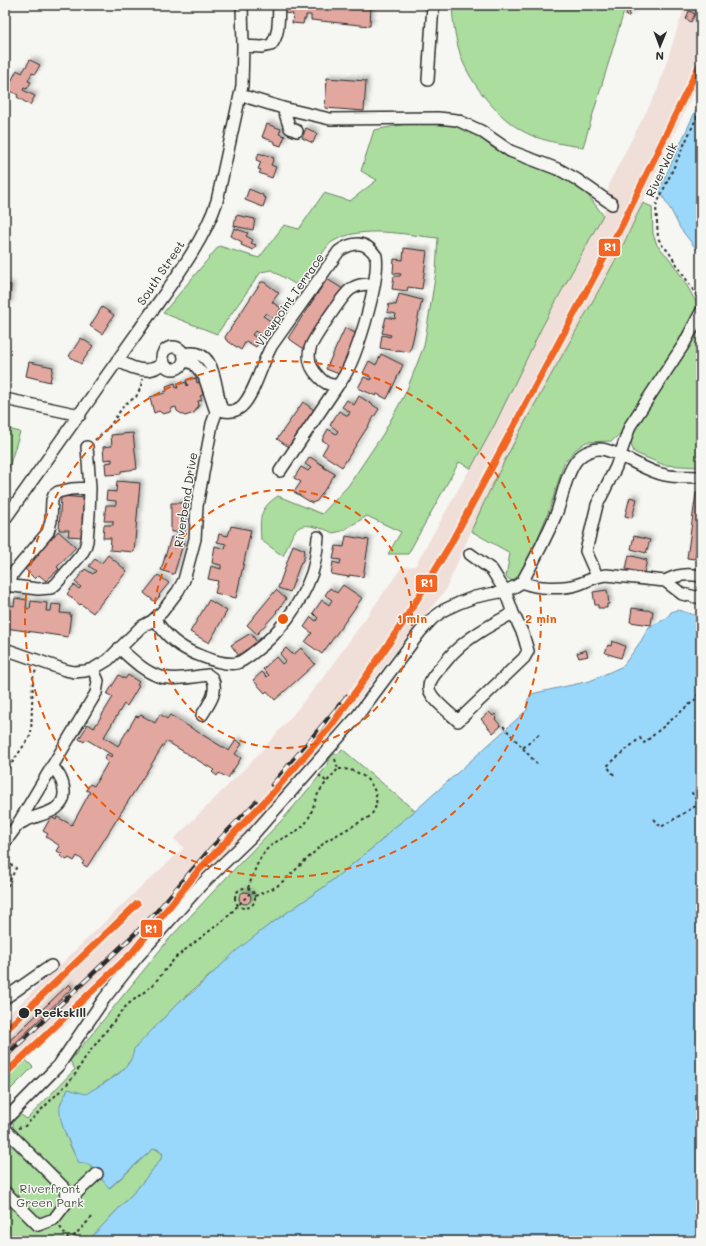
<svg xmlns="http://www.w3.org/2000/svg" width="706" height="1246" font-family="Mali,sans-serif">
  <defs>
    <filter id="shadow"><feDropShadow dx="3" dy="-3" stdDeviation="2" flood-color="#0004"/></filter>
  </defs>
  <rect width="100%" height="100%" fill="#f6f6f2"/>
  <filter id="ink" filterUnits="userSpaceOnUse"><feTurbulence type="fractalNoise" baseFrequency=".025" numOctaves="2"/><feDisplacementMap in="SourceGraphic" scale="8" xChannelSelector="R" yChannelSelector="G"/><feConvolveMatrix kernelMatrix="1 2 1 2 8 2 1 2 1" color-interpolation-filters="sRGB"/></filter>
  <g filter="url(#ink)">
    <path fill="#f0dfd9" d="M685 5H701V76L618 254 519 435 485 500 445 591 398 648 325 743 261 816 208 870 135 953 66 1025 38 1047 5 1079V1018L141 887 184 848 174 839 255 758 291 717 325 675 402 567 415 566 495 424 542 327 603 215 610 181 657 91Z"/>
    <path fill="#abdd9f" stroke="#6b8465" d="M452 5H626L583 147C566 145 549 142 533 136 504 125 475 90 463 62 456 44 453 24 452 5Z
      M437 122 459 127 473 132 493 148 521 161 549 170 584 190 603 215 542 327 495 424 471 468 459 462 408 554H388L401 532 367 516 342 531 333 533C327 530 322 528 315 527 292 520 292 540 283 556L261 540C260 519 258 509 278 496L322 514 348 486 383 434 406 392 424 346 436 272 438 238C406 235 361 224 332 242 326 245 306 279 300 287L271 270 261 272 217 334 163 313 219 246 259 258 284 225 299 229 324 193 350 201 377 180 361 171 374 130 406 124Z
      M643 203 652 207 653 234 657 245 669 258 682 277 699 307 671 357 622 432 612 441 586 442 575 450 564 463 550 508 535 545 519 575 512 581 506 577 510 553 471 531C513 435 569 347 618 255 627 238 634 220 643 203Z
      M701 331V465L698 467 664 465 640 455 634 452 631 445V436L689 344 696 334Z
      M5 428 20 432 5 480Z
      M342 749 415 811 390 831 380 842 324 887 265 928 179 1002 162 1020 122 1071 86 1095 62 1123 70 1145 79 1163 88 1164 110 1188 154 1148 163 1154 161 1159 138 1188 88 1241H5V1132L13 1127V1119L18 1113 27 1119 75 1069 70 1061 169 939 242 861 283 819 317 779 327 765 328 761 333 754H338Z
      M25 1059 33 1067 5 1095V1079Z"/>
    <path fill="#9ad8fb" stroke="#6e93a8" d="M701 99V255L680 228 672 212 659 190Z
      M678 610 701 617V1241H88L138 1188 161 1159 163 1154 160 1150 154 1148 109 1188 89 1164 79 1163C72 1147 58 1124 60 1106 61 1101 66 1094 68 1089L86 1094C104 1082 131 1073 134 1049L179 1002 193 992 236 951 265 928 324 887 380 842 390 831 415 811 527 710V702L531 694 590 681 623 666 641 641 649 627 667 618 671 612Z"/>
    <path fill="#e2a89f" stroke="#2b2b2b" filter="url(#shadow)" d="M285 5H371L370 26 311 20V15H306V19H304L303 24 292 23 293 14 284 13Z
      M627 5H631L629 16H626Z
      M689 11 695 14 691 22 686 19Z
      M30 60 40 65 35 74 32 73 28 81 31 82 27 89 24 88 23 90 35 96 30 105 17 97 18 95 7 89 17 70 22 73Z
      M327 78 366 81 364 111 325 108Z
      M267 124 281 129 279 134 285 136 281 146 275 144V142L262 137Z
      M306 128 317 133 313 143 302 138Z
      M259 153 264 155V154L274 158 271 165 276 167 272 178 259 173 261 170 258 169 261 162 256 160Z
      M249 189 263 195V197L266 198 263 207 245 200Z
      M236 215 255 219 253 230 234 226Z
      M234 228 248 233 246 236 253 240 251 243 256 245 253 250 241 245 242 242 231 236Z
      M404 248 427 251 422 289 408 287 407 291 392 289 394 276H400L401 274 393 273 394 259 403 260Z
      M327 279 343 289 304 349 288 338Z
      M261 282H264L279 293 272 302 281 308 274 319 266 313 263 316 272 322 263 336 255 331 252 335 261 340 256 347 246 341 241 350 226 340 225 337Z
      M5 285H11L9 305H5Z
      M399 294 422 300 410 352 397 350V351L380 348 382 335 390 337 391 335 382 333 386 317 395 319 396 314 387 312 389 304 396 305Z
      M102 307 114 315 102 334 90 326Z
      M345 328 357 334 339 374 326 369Z
      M81 338 93 346 81 364 69 356Z
      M381 354 403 365 387 399 377 394 376 396 358 388 364 377 371 380 372 378 363 373 369 361 376 365Z
      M29 362 53 367 50 382 26 376Z
      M196 378 197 383 200 382 201 385H202L204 391H202L203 395 200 396 202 400 198 401 199 405 194 413 185 416 177 411 176 407 172 408 170 412 163 414 159 411 154 413 150 397 165 393 164 392 167 391 166 386 175 383 176 388H178L177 385 186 382 187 386 188 385 186 380Z
      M359 396 379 409 342 467 322 454 328 444 322 440 328 429 336 434 338 431 330 425 339 411 348 416 350 412 342 407 347 400 354 405Z
      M303 402 314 410 289 447 277 439Z
      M133 433 137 469 121 471V474L106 475 105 463 112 462V459L104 460 103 447 112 446 111 435Z
      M310 457 324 466 323 467 335 474 317 501 312 503 294 492 301 482 294 478 301 467 308 471 311 468 305 464Z
      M117 481 140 483 134 552 110 550 111 538H103L104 525H113V521H104L106 505H116V501L106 500 107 491 116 492Z
      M696 493 701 494V538H699L695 559 687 558Z
      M61 496 86 498 85 510H83L82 519H84L81 537 68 536 69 530H59Z
      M630 497 637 499 632 518 625 516Z
      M171 503H186L185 532H171Z
      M231 526 251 530 236 598 215 593 218 581 208 579 211 566 221 569V565L212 563 215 546 225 549 226 544 217 542 219 534 228 536Z
      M58 531 76 547 57 567 59 569 46 581 39 575 35 579 25 569 30 565 39 554 38 553 50 539 51 540Z
      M346 536 369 540 363 577 349 575V577L331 574 333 562 340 564 341 560 333 559 336 546 344 547Z
      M634 536 650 540 646 553 631 549Z
      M171 537 184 541 174 574H172L161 570Z
      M293 545 305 550 303 555 305 556 302 562H301L290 592 278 588Z
      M108 555 127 571 93 613 81 604 80 605 67 594 74 585 79 589 81 587 75 582 85 569 93 574 96 571 89 566 95 559 101 564Z
      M629 555 647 560 644 573 626 569Z
      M158 575 169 583 159 595 160 596 155 602 144 593Z
      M343 585 362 598 322 654 305 642 312 633 304 627 311 617 316 621 318 618 313 613 322 600 329 605 332 600 325 595 330 588 337 593Z
      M276 590 286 599 279 609H278L276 611 277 612 257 634 247 625Z
      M607 590 609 604H607V608H598V605H595L593 592Z
      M15 598 27 600 26 608 30 609 31 601 47 603 46 611H51L52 604 61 605 60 613 71 614 68 637 5 628V604L14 606Z
      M209 600 227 611 209 643 190 632Z
      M632 608 653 611 651 625 630 622Z
      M251 633 258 644 244 651 245 652 239 656 231 645Z
      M612 641 625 646 621 658 605 653 608 645 611 646Z
      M286 648 293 655 301 648 315 664 275 700 267 691 265 693 253 680 262 672 267 677 269 675 263 669 276 657 282 664 286 661 280 654Z
      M586 650 588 656 579 658 577 653Z
      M119 675 125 679 128 675 139 682 137 685 139 686 127 706 124 704 104 737 118 746 136 716 139 717 141 715 155 723 160 714 167 719 170 715 229 751 236 740 242 744 235 754 241 758 228 778 219 773 217 776 212 772 214 770 166 741 87 867 82 864 84 861 77 856 74 861 69 858 67 860 60 856 62 854 57 851 60 846 46 837 48 834 43 831 51 817 56 820 57 817 72 825 90 792 86 790 90 784 94 786 108 762 104 759 107 754 111 757 112 755 86 739 84 742 79 739 88 724 94 728 113 697 107 694Z
      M489 712 493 716 495 714 497 717 495 719 501 726 493 733 481 719Z
      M239 898a6 6 0 1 1 12 0a6 6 0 1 1-12 0Z
      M69 984 72 988 5 1053V1045Z"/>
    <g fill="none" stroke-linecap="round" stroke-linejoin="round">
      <g stroke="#2b2b2b" stroke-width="14">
        <path id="minor" d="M243 46 262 47 271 45C280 34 278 19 279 5
          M428 80 433 5
          M240 95 283 108 290 128 297 131
          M283 108 330 119 438 118 457 120 481 131 510 151 560 170 576 179 612 204
          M162 358a11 11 0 1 1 22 0a11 11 0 1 1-22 0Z
          M118 360C132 369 150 376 164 362
          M184 360 194 364 204 376 215 409
          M5 399 80 415
          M221 407 224 411C230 412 236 411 241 407 254 396 262 362 272 345L339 251C354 241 366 241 376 256 380 281 355 367 338 385 330 386 324 383 319 377 312 370 307 360 310 349 311 342 344 293 351 289 358 284 366 284 374 284
          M280 471 338 385
          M5 519C50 456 94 393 139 330 166 290 202 247 217 201L242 86 243 46 242 5
          M470 554 492 570 505 591 513 613C493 624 471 635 454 652 449 657 445 663 440 668 435 674 428 681 429 689 431 699 451 714 458 721L524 658 528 651 523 634 513 613
          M597 576 586 551 597 505 616 467 630 426 684 344 701 312
          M665 581 682 594 701 598
          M522 582C536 589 564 589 579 584 588 581 596 576 606 575L665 581C677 574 688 574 701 576
          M5 585 38 589 51 588 56 584 81 555 85 548 87 541 89 515 90 488 87 447
          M10 585 12 575 15 571 48 532 51 521 52 500 54 495 58 492 71 489 90 488
          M155 619C166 637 181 649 201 656 211 660 227 665 237 663 243 661 248 657 253 653 279 634 301 604 312 573 316 561 317 549 318 537
          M119 648C131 658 143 671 158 676 173 681 192 677 208 675L212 678C219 691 209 704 202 715
          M5 649 65 670 74 672 85 671 93 669 108 660 141 627 152 621 162 612 178 591 184 580 195 539 197 506 212 424 216 413 221 407C214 387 217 346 184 354
          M18 825C32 813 66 816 64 791 63 780 59 774 52 766
          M5 842 16 827 96 693 98 681 93 669
          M5 998 51 966
          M5 1120 59 1065 104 999 138 956 200 886 250 838 355 719 420 632 432 619 444 610 459 603 475 597 505 591 516 586 522 582C535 559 547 536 557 512 563 495 566 474 576 461 583 452 596 447 606 450 627 456 644 471 665 475 676 478 689 476 701 477
          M5 1129 65 1189 67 1202 54 1219 38 1225 5 1192
          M67 1202 97 1174"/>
      </g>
      <path stroke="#2b2b2b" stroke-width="2" stroke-dasharray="3 3" stroke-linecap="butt" d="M700 301 676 263 668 251 662 245 658 238 656 206 701 108
        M95 440 109 427 125 404 136 397 141 387 142 379
        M503 726 537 764
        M523 748 539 734
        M335 759 338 769
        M5 773 31 735 33 678 36 670
        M319 775 327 782
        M614 775 607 766 640 738 644 743 697 698 701 678
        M654 819 661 827 699 804 692 793 701 788
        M5 861 16 868 5 891
        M235 898a10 10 0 1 1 20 0a10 10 0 1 1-20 0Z
        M248 888C255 871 259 852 276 842 286 836 297 833 305 824 311 816 313 806 317 796 322 786 331 777 338 769
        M255 896 276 887 288 877 326 841 369 817C385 802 373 777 353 771 348 769 343 769 338 769
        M18 1128 25 1126 70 1081 76 1073 86 1056 127 1005 152 986 176 957 225 919 252 891
        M60 1227 70 1241
        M69 1241 94 1215"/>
      <use href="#minor" stroke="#f6f6f2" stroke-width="11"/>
      <g stroke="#2b2b2b" stroke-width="4.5">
        <path id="rail" d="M272 785 347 696
          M5 1057 142 927 158 910 211 848 256 802
          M5 1074 132 953 198 871 269 797 330 727 359 687 404 621 450 545 623 223 701 62"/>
      </g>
      <use href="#rail" stroke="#f6f6f2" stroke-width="3" stroke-dasharray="9" stroke-linecap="butt"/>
      <g stroke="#f6f6f2" stroke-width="10">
        <path id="rail-1" d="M5 1031 137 904
          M5 1074 132 953 198 871 269 797 330 727 359 687 404 621 450 545 623 223 701 62"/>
      </g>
      <use href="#rail-1" stroke="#f26522" stroke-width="7"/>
    </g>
  </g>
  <g fill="none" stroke="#e8590c" stroke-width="2" stroke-dasharray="7 5">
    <circle cx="283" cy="619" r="129"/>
    <circle cx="283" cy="619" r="258"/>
  </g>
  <circle fill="#2b2b2b" stroke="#f6f6f2" stroke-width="1.5" cx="24" cy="1013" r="6"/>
  <g text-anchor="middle" stroke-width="3" stroke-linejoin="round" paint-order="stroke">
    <g font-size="12" fill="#2b2b2b" stroke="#f6f6f2">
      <text transform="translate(662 170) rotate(-65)" y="4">RiverWalk</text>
      <text transform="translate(161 273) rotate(-56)" y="4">South Street</text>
      <text transform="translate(290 300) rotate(-55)" y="4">Viewpoint Terrace</text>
      <text transform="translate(186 500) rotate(-81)" y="4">Riverbend Drive</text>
    </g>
    <g font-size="12" font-weight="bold" fill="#2b2b2b" stroke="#f6f6f2" text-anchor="start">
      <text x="34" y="1017">Peekskill</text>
    </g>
    <g font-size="12" fill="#4b5848" stroke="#f6f6f2">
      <text x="50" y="1193">Riverfront<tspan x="50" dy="14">Green Park</tspan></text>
    </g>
  </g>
  <circle cx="283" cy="619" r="6" fill="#e8590c" stroke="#f6f6f2" stroke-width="2"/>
  <g font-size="12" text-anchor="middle" font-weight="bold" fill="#e8590c" stroke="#f6f6f2" stroke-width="3" stroke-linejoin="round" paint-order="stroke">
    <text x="412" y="623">1 min</text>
    <text x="541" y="623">2 min</text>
  </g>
  <g stroke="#f6f6f2" stroke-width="1.5">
    <rect x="598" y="238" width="23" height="19" rx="4" fill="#f26522"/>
    <rect x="415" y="574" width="23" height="19" rx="4" fill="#f26522"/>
    <rect x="140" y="919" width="23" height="19" rx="4" fill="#f26522"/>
  </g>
  <g font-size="11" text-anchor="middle" font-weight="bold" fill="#fff">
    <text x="610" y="251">R1</text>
    <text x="427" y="587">R1</text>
    <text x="151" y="933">R1</text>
  </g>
  <rect width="706" height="1246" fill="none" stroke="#f6f6f2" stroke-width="20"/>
  <rect x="10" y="10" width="686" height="1226" fill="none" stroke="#2b2b2b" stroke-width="1.5" filter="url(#ink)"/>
  <g transform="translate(660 46) rotate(181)" stroke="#f6f6f2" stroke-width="3" paint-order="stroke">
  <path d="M0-3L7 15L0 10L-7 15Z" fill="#2b2b2b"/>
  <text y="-6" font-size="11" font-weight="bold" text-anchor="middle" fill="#2b2b2b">N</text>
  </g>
</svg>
